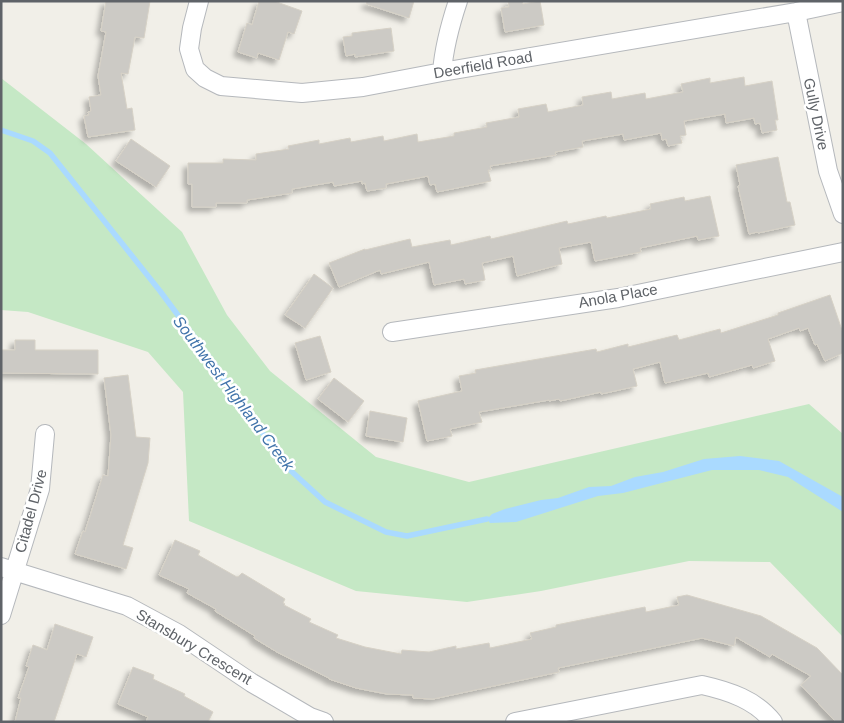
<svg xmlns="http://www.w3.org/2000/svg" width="844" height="723" font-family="Helvetica,sans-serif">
  <defs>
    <filter id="shadow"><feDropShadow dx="-4.5" dy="4.5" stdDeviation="2.5" flood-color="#0004"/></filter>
  </defs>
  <rect width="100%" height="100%" fill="#f1efe8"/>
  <path fill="#c5e8c5" d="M1 78 86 144 182 232 227 315 270 371 376 457 469 482 809 404 843 434V637L770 562 689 561 541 591 467 602 356 591 189 521 183 392 148 352 28 312 1 310Z"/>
  <path fill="#aadaff" d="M740 456 779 461 843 497V512L788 477 759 470H712L623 493 598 496 516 522 490 523 487 519 492 514 505 509 541 500 558 498 589 487 611 486 635 477 663 472 704 459Z"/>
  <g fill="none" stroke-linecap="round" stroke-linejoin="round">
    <path stroke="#aadaff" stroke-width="5.5" d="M1 130 33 141 50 153 160 291 215 365 235 396 290 470 325 502 386 532 407 536 487 519"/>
  </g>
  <path fill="#cccac5" stroke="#d6d1c6" filter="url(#shadow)" d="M106 1H150L144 38 135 37 128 74 121 73 127 109 132 108 135 130 88 137 84 116 89 115 88 112 91 111 89 97 101 95 98 76 106 32 101 31Z
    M259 1H274L302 11 294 34 288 32 279 60 258 53 257 58 238 52 247 23 252 25Z
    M367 1H414L409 18 366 4Z
    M508 1H522L523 4 540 1 544 25 505 32 501 8 509 7Z
    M391 28 394 51 355 57V54L346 56 343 37 352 36V33Z
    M744 77 745 86 772 81 778 120H775L777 130 762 133 760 123 755 124 754 118 726 123 725 114 684 121 686 135 680 136 682 143 668 146 666 139 662 140 661 133 624 140 623 134 582 141 583 147 555 152 556 155 490 166 491 170H488L491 181 437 192 435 184 430 185 428 176 386 184V188L367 191 365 183 362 184V181L334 186 333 182 292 189V193L247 200V203H216V207H192V184H188V163H223V159L256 160V154L289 149 288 146 319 140V144L350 138 351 142 383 136 384 141 417 134 418 142 454 136V133L487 127 486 123 519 117 518 109 546 104 548 112 583 105 582 97 611 92 612 99 645 93 646 99 683 92 681 84 710 78V83Z
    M131 139 170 166 156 187 116 161Z
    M778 157 787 202H790L795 225 758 233 757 232 749 234 738 186 740 185 736 165Z
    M710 196 719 236 698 240 697 236 640 248 641 252 595 261 591 242 559 248 562 264 517 276 513 256 482 263 485 280 465 284 464 279 434 285 429 262 381 274 380 270 339 287 329 263 365 249V250L410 239 412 247 450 240 451 245 490 236 491 239 567 221 568 224 606 216 607 218 651 209 650 204 684 197 685 201Z
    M314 274 333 288 305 328 285 315Z
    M830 295 843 333V353L825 361 817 344 815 345 808 328 800 331 799 328 768 339 775 361 753 368 752 365 709 377 708 373 665 383 660 362 633 369 637 386 601 394V392L560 401 559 399 549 401V400L479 412 482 422 450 429 452 436 427 441 418 401 462 391 459 376 476 373 475 370 596 349 597 352 628 344V347L677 335 679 340 720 329 721 333 778 315V313Z
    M320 336 331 372 306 380 295 343Z
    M15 340H35V350H98V374L1 373V350H15Z
    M128 375 136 437 150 438 148 463 123 545 133 548 126 569 75 554 83 531 85 532 103 475 108 476 111 435 104 378Z
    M334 378 364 401 348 422 318 399Z
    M370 411 407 418 403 442 366 436Z
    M175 540 200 551 198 555 237 577 239 576 242 573 285 599 283 603 285 604 284 605 311 619 309 622 338 635 336 638 365 647 401 654 402 650 429 652 456 646V649L489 643 490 648 532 639 530 633 556 627V625L645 607 646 612 679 605 677 597 687 595 761 616 817 648 843 675V722H836L801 685 811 676 772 654 770 657 736 637 734 646 702 638 558 668 559 672 433 699 413 698V695L387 694 356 688 329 679V678L277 652 254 638 255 636 215 611 216 609 187 593 189 589 159 575Z
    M55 624 93 637 86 657 77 654 54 722H15L21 698H18L29 667 26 666 33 645 47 650Z
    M133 667 154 675 153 679 185 694 184 696 213 712 208 722H146L148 717 118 704Z"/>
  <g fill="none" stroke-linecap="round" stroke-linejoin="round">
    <g stroke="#b5b8bc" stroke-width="20">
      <path id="street" d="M199 1 192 28 189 49 195 69 205 78 221 86 302 93 363 87 442 72 796 12 843 2
        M796 12 828 171 843 214
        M442 72C444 47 450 25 458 1
        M392 332 618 298 843 252
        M1 567 127 606 179 634 252 683 310 717 324 722
        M1 615 40 489 45 434
        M515 722 702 685C729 691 756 700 773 722"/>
    </g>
    <use href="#street" stroke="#fff" stroke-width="18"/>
  </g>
  <g text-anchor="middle" stroke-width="5" stroke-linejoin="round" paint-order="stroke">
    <g font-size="15" fill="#5f6368" stroke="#fff">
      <text transform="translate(483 65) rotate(-10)" y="5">Deerfield Road</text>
      <text transform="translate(816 114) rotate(78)" y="5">Gully Drive</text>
      <text transform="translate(618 296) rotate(-10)" y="5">Anola Place</text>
      <text transform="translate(31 511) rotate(-75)" y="5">Citadel Drive</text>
      <text transform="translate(194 647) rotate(31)" y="5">Stansbury Crescent</text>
    </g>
    <g font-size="16" font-style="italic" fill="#4174aa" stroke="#fff">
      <text transform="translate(234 393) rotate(53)" y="6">Southwest Highland Creek</text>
    </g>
  </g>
  <rect width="844" height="723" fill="none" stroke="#5f6368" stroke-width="5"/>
</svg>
